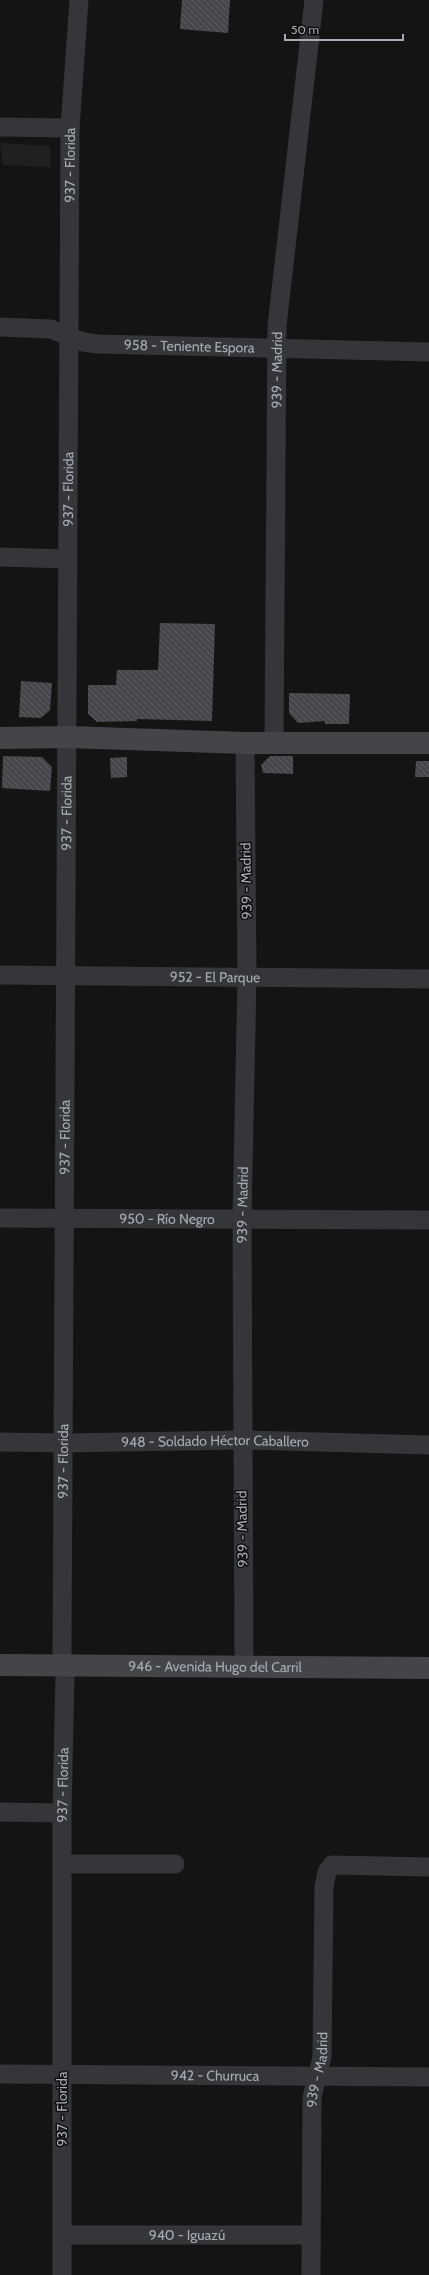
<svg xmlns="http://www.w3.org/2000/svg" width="429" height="2275" font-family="Cabin,sans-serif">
  <defs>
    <pattern id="building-back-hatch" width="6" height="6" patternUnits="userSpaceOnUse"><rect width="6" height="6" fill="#46474a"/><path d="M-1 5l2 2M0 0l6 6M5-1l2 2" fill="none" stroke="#5e5f62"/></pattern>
  </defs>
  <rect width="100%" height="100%" fill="#141415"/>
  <path fill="#202022" d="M0 143 50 146 51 167 3 165Z"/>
  <path fill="url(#building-back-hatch)" d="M182 0H230L228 33 180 29Z
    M160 623 215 624 212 721 137 719V721L97 722 88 714V685H116L117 670H158Z
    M21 681 52 683 50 710 41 718 19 717Z
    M289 693 350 694 349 724H325V721L298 723 289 713Z
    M3 756 42 757 52 767 50 791 2 788Z
    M270 756H293V774L263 773 261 765Z
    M127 757V777L111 778 110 758Z
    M416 761H429V777H415Z"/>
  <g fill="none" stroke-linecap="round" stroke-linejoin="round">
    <g stroke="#35363a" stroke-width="19">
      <path d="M0 127 70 128"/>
      <path id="s1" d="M0 327 51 329 83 342 98 344 429 352"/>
      <path d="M0 557 67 559"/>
      <path id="s2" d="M274 741 277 326 314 0"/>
      <path id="s3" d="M0 975 429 979"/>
      <path id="s4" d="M0 1218 429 1220"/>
      <path id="s5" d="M0 1442 64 1443 242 1440 429 1445"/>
      <path id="s6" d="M244 1667 242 1218 247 977 245 743"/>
      <path d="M0 1812 62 1813"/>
      <path d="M63 1864H175"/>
      <path id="s7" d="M0 2074 429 2077"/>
      <path id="s8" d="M63 2235H311"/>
      <path id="s9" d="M62 2275V1813L65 1674 62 1653 70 128 79 0"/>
      <path id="s10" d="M311 2275 312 2097 322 2057 324 1887 327 1872 332 1865 429 1867"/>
    </g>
    <g stroke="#434549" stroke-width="22">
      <path d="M0 738 68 737 245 743H429"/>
      <path id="s11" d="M0 1665 429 1668"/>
    </g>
  </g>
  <g text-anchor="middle" stroke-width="3" stroke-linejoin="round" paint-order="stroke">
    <g font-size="14" fill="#a7acb4" stroke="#0f0f10">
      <text dy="5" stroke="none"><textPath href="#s9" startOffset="2110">937 - Florida</textPath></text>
      <text dy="5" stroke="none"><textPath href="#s1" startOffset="192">958 - Teniente Espora</textPath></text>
      <text dy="5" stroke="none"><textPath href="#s2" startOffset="371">939 - Madrid</textPath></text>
      <text dy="5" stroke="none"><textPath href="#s9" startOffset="1786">937 - Florida</textPath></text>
      <text dy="5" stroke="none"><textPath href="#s9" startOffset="1462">937 - Florida</textPath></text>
      <text transform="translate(246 881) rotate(-91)" y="5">939 - Madrid</text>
      <text dy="5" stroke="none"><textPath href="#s3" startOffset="215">952 - El Parque</textPath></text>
      <text dy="5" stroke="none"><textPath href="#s9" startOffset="1138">937 - Florida</textPath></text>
      <text dy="5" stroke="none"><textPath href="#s6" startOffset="462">939 - Madrid</textPath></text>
      <text dy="5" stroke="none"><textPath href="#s4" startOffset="167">950 - Río Negro</textPath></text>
      <text dy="5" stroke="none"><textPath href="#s5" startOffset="215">948 - Soldado Héctor Caballero</textPath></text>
      <text dy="5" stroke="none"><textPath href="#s9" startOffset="814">937 - Florida</textPath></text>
      <text transform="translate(242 1529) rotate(-91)" y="5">939 - Madrid</text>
      <text dy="5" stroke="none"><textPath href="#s11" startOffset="215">946 - Avenida Hugo del Carril</textPath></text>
      <text dy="5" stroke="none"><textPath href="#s9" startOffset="490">937 - Florida</textPath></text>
      <text dy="5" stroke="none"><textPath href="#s10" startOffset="206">939 - Madrid</textPath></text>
      <text dy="5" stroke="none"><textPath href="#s7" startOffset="215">942 - Churruca</textPath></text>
      <text transform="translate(62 2109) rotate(-90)" y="5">937 - Florida</text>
      <text dy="5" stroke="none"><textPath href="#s8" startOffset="124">940 - Iguazú</textPath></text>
    </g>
  </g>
  <path d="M285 34v6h118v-6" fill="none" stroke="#a7acb4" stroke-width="2"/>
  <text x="291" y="34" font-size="12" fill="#a7acb4" stroke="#0f0f10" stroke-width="3" paint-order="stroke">50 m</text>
</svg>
